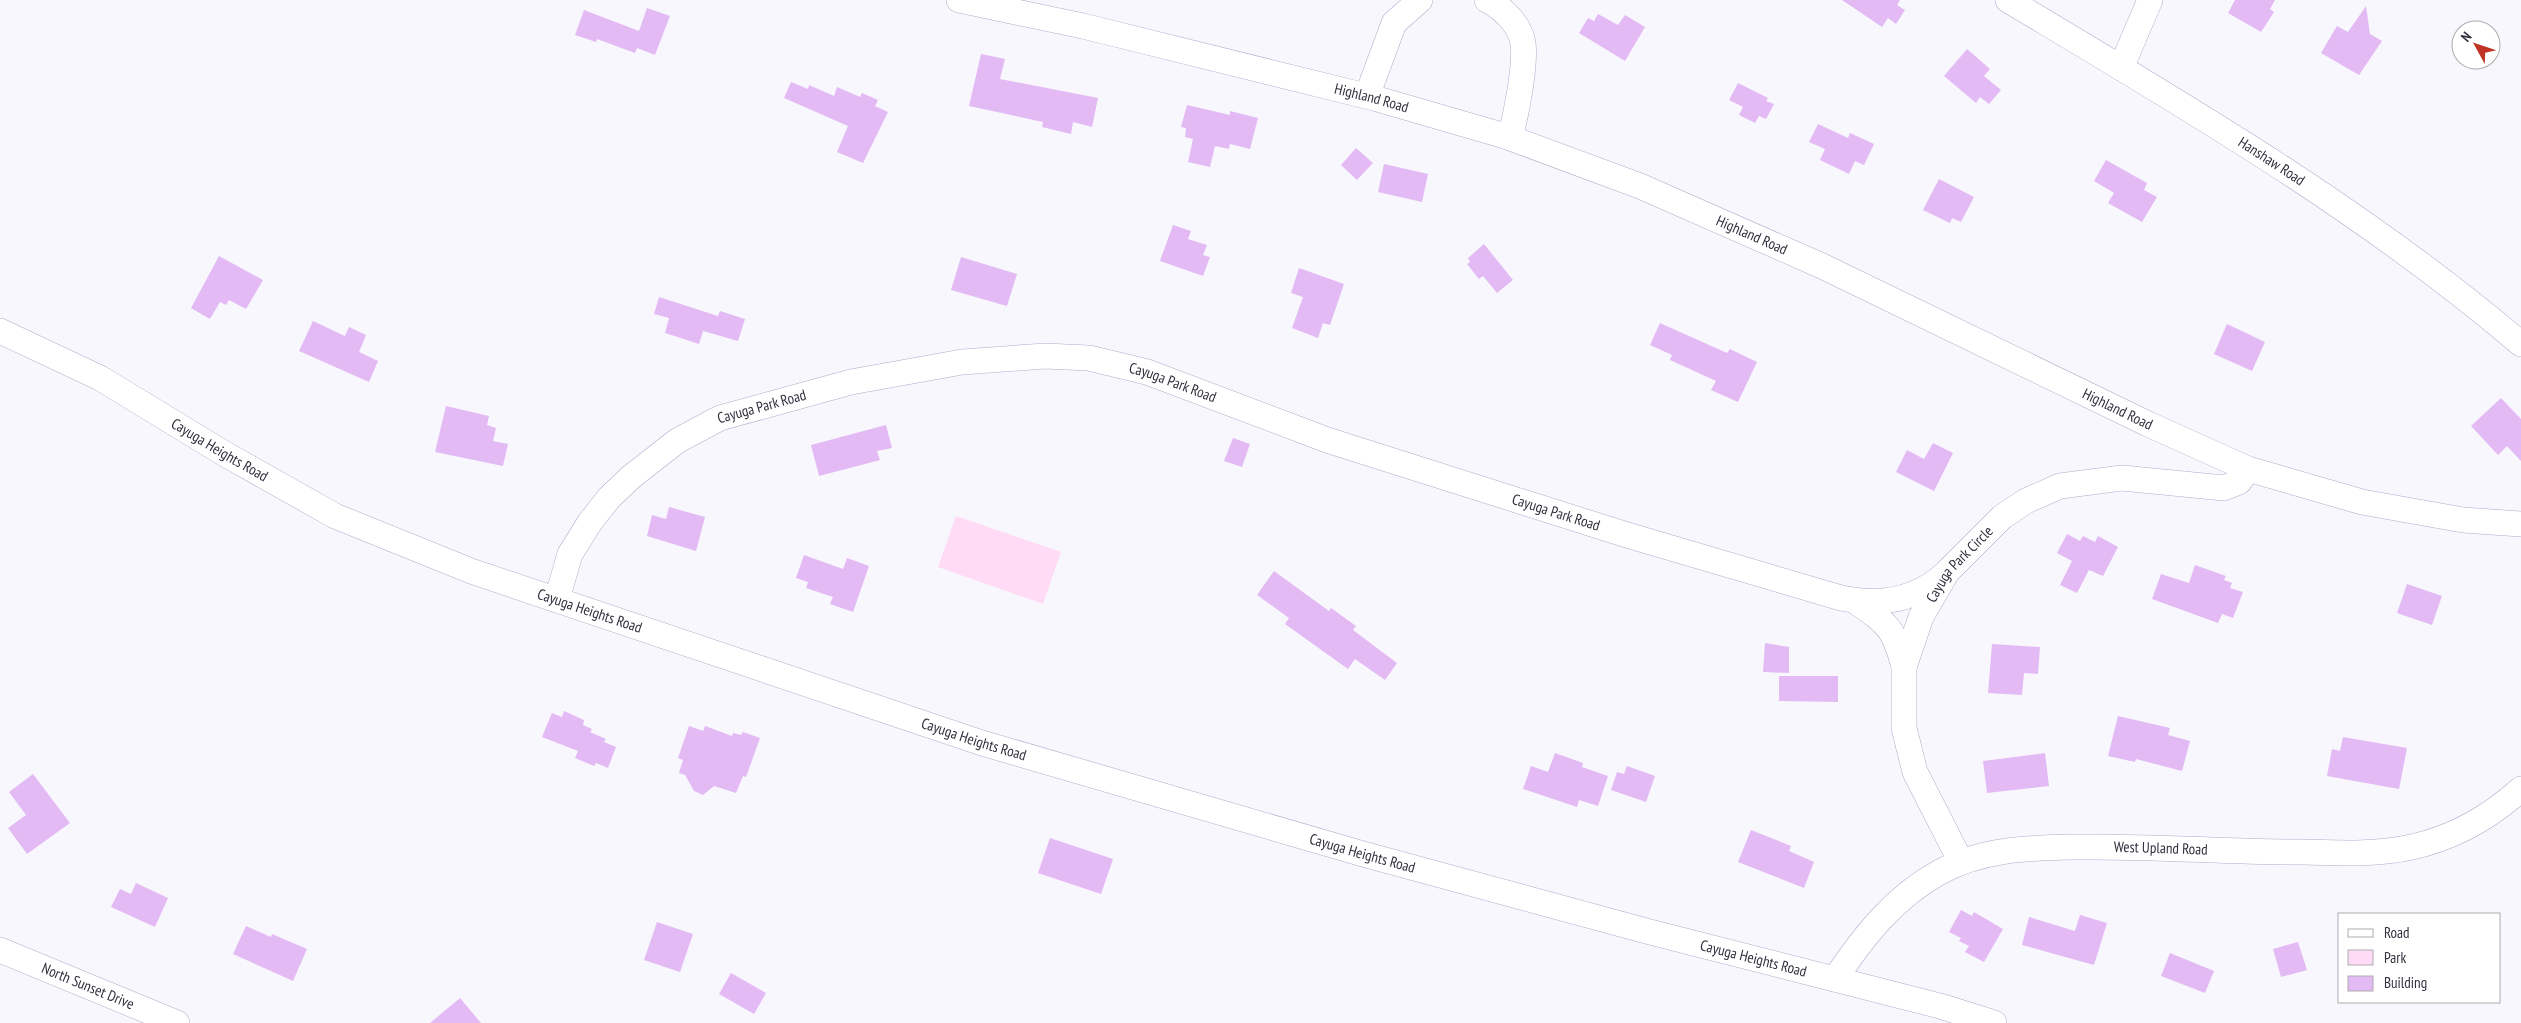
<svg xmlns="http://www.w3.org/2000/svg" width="2521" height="1023" font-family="'PT Sans Narrow',sans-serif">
  <rect width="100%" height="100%" fill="#f8f7fe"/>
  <path fill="#ffdbf6" d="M956 516 1061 552 1043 604 938 567Z"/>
  <path fill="#e3baf4" d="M1842 0H1900L1897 5 1905 10 1896 24 1888 18 1882 27Z
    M2235 0H2275L2270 9 2274 12 2261 32 2228 13Z
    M2366 6 2370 34 2382 41 2359 75 2321 53 2337 26 2348 32Z
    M647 8 670 16 655 55 637 48 635 53 597 39 596 42 575 35 584 10 639 31Z
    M1598 14 1618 25 1625 15 1645 27 1625 61 1579 33 1588 18 1594 21Z
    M1967 49 1990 69 1984 76 2001 90 1989 104 1980 97 1976 103 1944 76Z
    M981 54 1005 59 1000 79 1098 98 1092 127 1073 122 1071 134 1042 127 1043 122 969 106Z
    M791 82 808 89 809 85 834 96 837 87 860 97 862 93 878 100 875 106 888 112 863 163 837 152 848 126 784 98Z
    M1738 83 1768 98 1766 101 1774 104 1766 119 1759 116 1755 123 1739 115 1743 107 1729 100Z
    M1187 105 1230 115V111L1258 118 1250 149 1230 144 1229 149 1215 146 1210 167 1188 162 1193 139 1185 137 1186 128 1181 127Z
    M1818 124 1848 138 1850 133 1874 144 1864 165 1855 161 1849 174 1820 160 1825 149 1809 142Z
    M1356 148 1373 163 1357 180 1341 165Z
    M2106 160 2147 183 2144 190 2157 197 2142 222 2108 203 2114 193 2094 181Z
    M1384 164 1428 174 1422 202 1378 192Z
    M1939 179 1974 197 1961 222 1952 218 1950 223 1923 210Z
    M1173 225 1191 231 1188 239 1207 245 1203 255 1210 257 1203 276 1160 261Z
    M1484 244 1513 280 1497 293 1483 276 1479 279 1467 264 1470 262 1468 258Z
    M219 256 263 280 246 309 229 300 226 305 220 302 210 319 191 308Z
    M961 257 1017 274 1007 306 951 290Z
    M1299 268 1344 284 1330 325 1323 323 1318 338 1292 328 1303 297 1291 293Z
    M659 297 718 316 720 311 745 319 738 341 703 331 699 344 665 333 669 318 654 314Z
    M313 321 345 336 349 327 366 335 359 352 378 361 369 382 299 351Z
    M1660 323 1727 353 1730 349 1757 362 1738 402 1711 390 1716 381 1670 360 1672 355 1650 345Z
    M2227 324 2265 342 2252 371 2214 354Z
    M2501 398 2521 419V461L2507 446 2498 455 2471 426Z
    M446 406 489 416 487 425 496 428 493 441 508 444 503 466 435 452Z
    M886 425 892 448 877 451 880 460 819 476 811 445Z
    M1233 438 1250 444 1242 467 1224 461Z
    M1933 443 1953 453 1934 491 1896 472 1907 450 1924 459Z
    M669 507 705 517 696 551 647 536 652 515 666 519Z
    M2067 534 2080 541 2083 536 2095 542 2098 536 2118 547 2103 576 2089 570 2077 593 2060 585 2072 561 2057 553Z
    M804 555 843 569 847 558 869 566 853 612 830 604 833 597 806 588 808 582 796 578Z
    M2195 565 2226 576 2224 580 2232 583 2230 588 2243 592 2233 618 2222 614 2218 623 2152 599 2161 574 2189 583Z
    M1274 571 1329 611 1331 608 1356 626 1353 630 1397 663 1385 680 1355 659 1348 669 1285 624 1289 618 1257 595Z
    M2407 584 2442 596 2432 625 2397 613Z
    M1765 643 1789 647V673L1763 672Z
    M1992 644 2040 647 2038 674 2024 673 2022 695 1988 693Z
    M1779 676H1838V702L1779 701Z
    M564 711 584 720 583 725 592 729 590 732 606 739 604 742 616 747 608 768 596 763 594 766 575 758 578 751 542 737 552 713 562 717Z
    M2118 716 2170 728 2168 735 2190 741 2182 771 2136 759 2135 762 2108 756Z
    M689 726 703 731 705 726 732 736 733 733 741 735 743 732 760 738 746 777 743 776 736 793 714 786 703 795 694 791 685 775 679 773 683 760 678 758Z
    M2343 737 2407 748 2399 789 2327 776 2332 749 2340 751Z
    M1555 753 1583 763 1582 767 1608 776 1598 806 1579 800 1577 807 1523 789 1531 766 1548 772Z
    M2045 753 2049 786 1987 793 1983 761Z
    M1627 766 1655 776 1646 802 1611 790 1617 772 1624 774Z
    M33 774 70 823 27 854 8 828 26 815 9 792Z
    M1751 830 1791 846 1789 851 1814 862 1804 888 1738 862Z
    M1050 838 1113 859 1101 894 1038 873Z
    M136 883 168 898 155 927 111 907 120 889 131 894Z
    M1961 910 1972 916 1974 912 2003 929 1984 962 1965 952 1969 946 1959 941 1961 938 1949 932Z
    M2080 915 2107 923 2094 965 2022 945 2029 917 2075 931Z
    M657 922 693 934 680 972 644 960Z
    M246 926 271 937 272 934 307 949 293 981 233 954Z
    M2298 942 2307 970 2281 977 2273 949Z
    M2170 953 2214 971 2205 993 2161 976Z
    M731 973 766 993 754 1014 719 994Z
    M460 998 481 1023H430Z"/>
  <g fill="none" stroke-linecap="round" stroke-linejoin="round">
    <g stroke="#b3aacc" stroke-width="26">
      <g id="minor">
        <path id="s1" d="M959 0 1083 26 1374 98 1505 136 1640 186 1822 266 2148 424 2248 469 2362 502 2463 520 2521 524"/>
        <path d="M1487 0C1503 8 1520 25 1523 43 1526 66 1516 115 1510 138"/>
        <path id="s2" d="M2008 0C2185 106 2364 210 2521 344"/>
        <path d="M2121 68 2150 0"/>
        <path d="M1367 96 1394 23 1420 0"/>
        <path id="s3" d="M0 331 100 378 225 454 335 516 471 571 982 743 1363 854 1650 932 1940 1006 1994 1023"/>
        <path id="s4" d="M557 599 570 554 590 522 609 498 631 477 677 441 720 418 851 382 962 362 1045 356 1089 358 1147 372 1327 440 1627 535 1841 598C1880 606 1918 600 1947 572"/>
        <path d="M1855 601C1888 624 1894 628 1904 667"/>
        <path id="s5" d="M1961 862 1915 772 1904 728V667L1921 617 1947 572 2002 517 2026 501 2060 486 2122 478 2224 488 2239 482 2248 469"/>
        <path id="s6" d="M0 950 177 1023"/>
        <path id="s7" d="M1835 979C1863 937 1894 897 1940 872 1983 848 2031 848 2079 847 2154 846 2228 852 2302 852 2339 853 2376 855 2412 847 2453 838 2490 817 2521 789"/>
      </g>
    </g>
    <use href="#minor" stroke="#fff" stroke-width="25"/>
  </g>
  <g text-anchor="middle" stroke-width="4.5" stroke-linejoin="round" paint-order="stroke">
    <g font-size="15" fill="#332f3d" stroke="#fff">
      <text dy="5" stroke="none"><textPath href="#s1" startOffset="424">Highland Road</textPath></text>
      <text dy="5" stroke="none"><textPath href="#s2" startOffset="309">Hanshaw Road</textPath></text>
      <text dy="5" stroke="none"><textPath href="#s1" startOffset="829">Highland Road</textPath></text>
      <text dy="5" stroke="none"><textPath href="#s4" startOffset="716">Cayuga Park Road</textPath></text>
      <text dy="5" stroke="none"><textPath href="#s4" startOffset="296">Cayuga Park Road</textPath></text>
      <text dy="5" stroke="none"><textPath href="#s1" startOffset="1234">Highland Road</textPath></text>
      <text dy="5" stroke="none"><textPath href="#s3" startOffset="250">Cayuga Heights Road</textPath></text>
      <text dy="5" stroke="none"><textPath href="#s4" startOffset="1121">Cayuga Park Road</textPath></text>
      <text dy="5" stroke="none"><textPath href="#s5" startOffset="326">Cayuga Park Circle</textPath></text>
      <text dy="5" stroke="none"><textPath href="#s3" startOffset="655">Cayuga Heights Road</textPath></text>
      <text dy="5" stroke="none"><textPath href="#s3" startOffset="1060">Cayuga Heights Road</textPath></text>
      <text dy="5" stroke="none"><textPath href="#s7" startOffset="376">West Upland Road</textPath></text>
      <text dy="5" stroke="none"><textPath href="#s3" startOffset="1465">Cayuga Heights Road</textPath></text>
      <text dy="5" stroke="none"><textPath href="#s3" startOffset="1870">Cayuga Heights Road</textPath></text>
      <text dy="5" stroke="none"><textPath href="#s6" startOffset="95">North Sunset Drive</textPath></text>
    </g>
  </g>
  <rect x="2338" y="913" width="162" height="90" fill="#ffffff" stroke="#adacb1"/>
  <rect x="2348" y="929" width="25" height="8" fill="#ffffff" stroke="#adacb1"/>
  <text x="2384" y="938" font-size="15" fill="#332f3d">Road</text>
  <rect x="2348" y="950" width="25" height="15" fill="#ffdbf6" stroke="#adacb1"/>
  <text x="2384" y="963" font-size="15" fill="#332f3d">Park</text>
  <rect x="2348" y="976" width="25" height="15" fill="#e3baf4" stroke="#adacb1"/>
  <text x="2384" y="988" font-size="15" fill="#332f3d">Building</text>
  <g transform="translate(2476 45) rotate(310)"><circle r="24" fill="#ffffff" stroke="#adacb1"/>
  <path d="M0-4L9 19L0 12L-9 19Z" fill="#c03325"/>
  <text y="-8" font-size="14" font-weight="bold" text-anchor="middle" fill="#332f3d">N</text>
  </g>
</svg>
